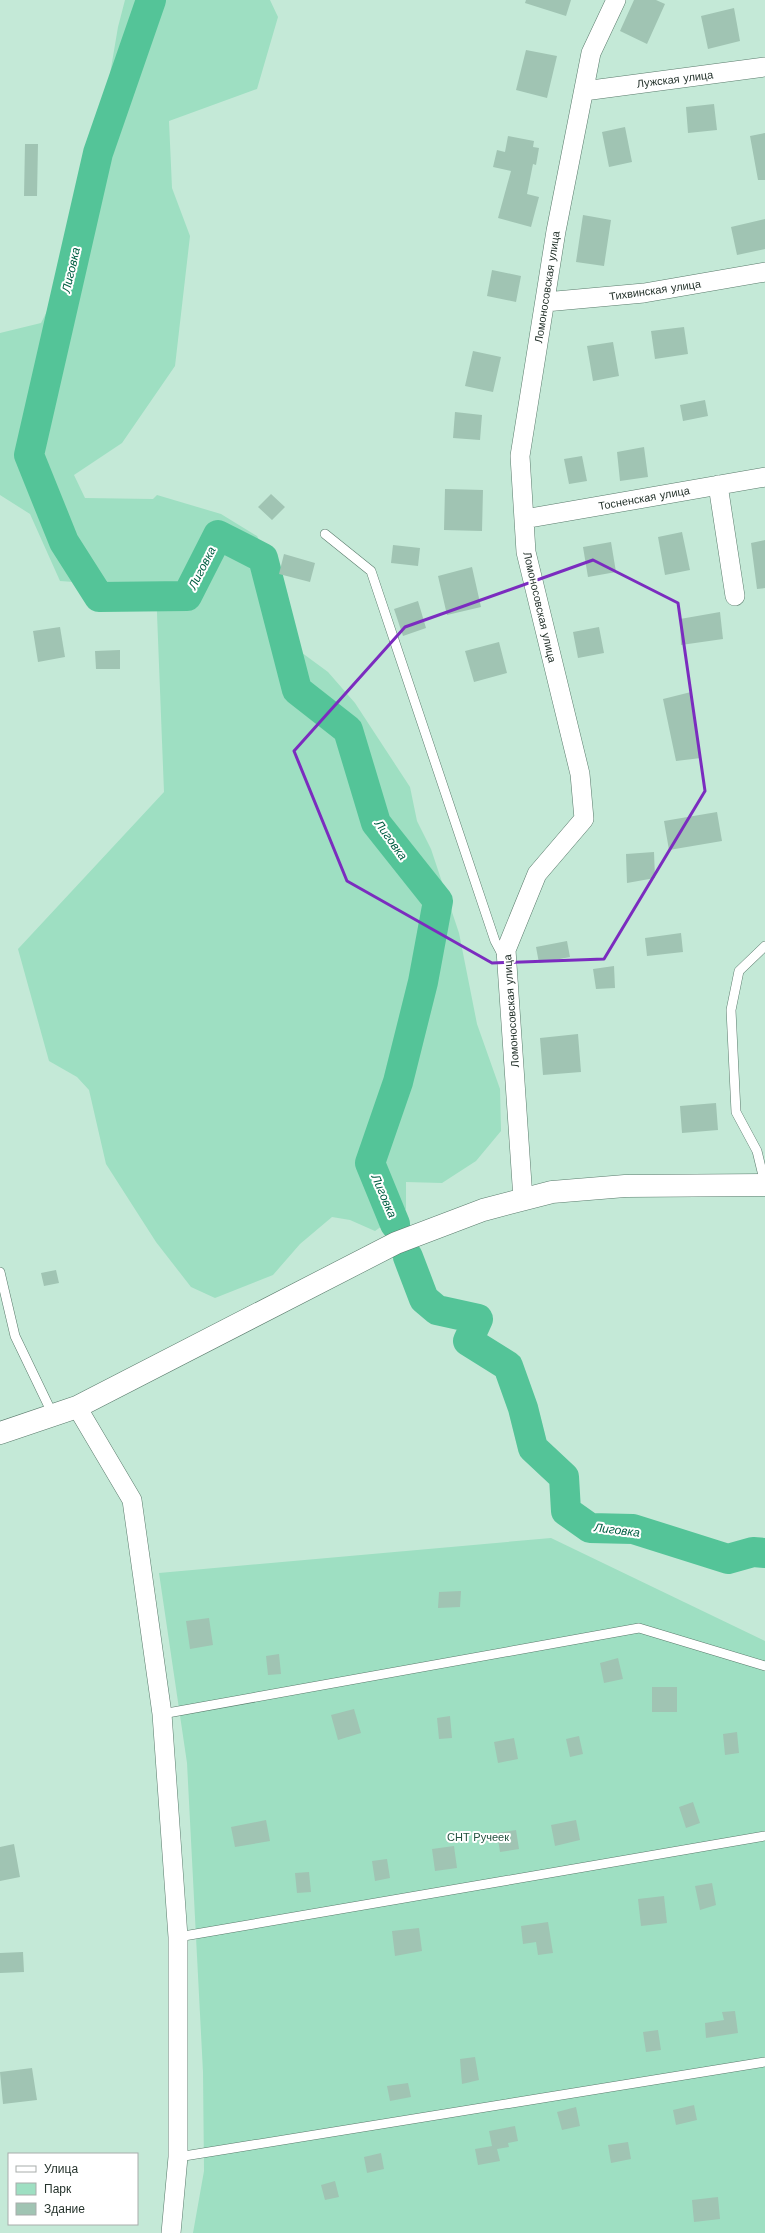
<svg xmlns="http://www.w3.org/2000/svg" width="765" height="2233" font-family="'Work Sans',sans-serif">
  <rect width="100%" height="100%" fill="#c4e9d7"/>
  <path fill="#9edfc2" d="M125 0H270L278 17 257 89 169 121 172 188 190 236 175 366 122 443 74 475 85 498 153 499 157 495 221 514 257 536 260 542 262 612 275 633 328 672 355 703 410 787 417 821 431 849 459 933 477 1024 500 1089 501 1131 476 1161 442 1183 406 1182V1209L375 1231 350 1220 332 1217 300 1244 273 1275 215 1298 191 1287 156 1242 106 1164 89 1090 77 1077 49 1061 18 949 164 792 156 588 60 581 30 514 0 495V333L41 323 81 245 118 27Z
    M551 1538 765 1641V2233H193L204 2171 203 2072 187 1763 159 1573Z"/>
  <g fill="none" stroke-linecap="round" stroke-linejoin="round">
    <path stroke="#54c498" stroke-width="30" d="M151 0 98 153 29 455 64 542 99 597 187 596 218 535 263 558 297 690 348 730 376 823 438 901 423 982 398 1082 370 1163 395 1224
      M408 1257 424 1299 437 1310 478 1319 468 1341 508 1366 523 1408 533 1448 564 1477 566 1511 590 1528 633 1529 728 1559 753 1552 765 1553"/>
  </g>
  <path fill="#a0c4b3" d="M526 0H571L566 16 525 3Z
    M634 0H656L665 4 647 44 620 31Z
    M734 8 740 41 708 49 701 16Z
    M526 50 557 56 547 98 516 90Z
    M714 104 717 130 688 133 686 107Z
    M625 127 632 162 609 167 602 132Z
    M765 133V180H758L750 136Z
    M508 136 534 141 533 147 539 148 536 165 533 164 527 194 539 197 531 227 498 218 511 171 493 167 497 150 505 152Z
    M25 144H38L37 196H24Z
    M583 215 611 220 604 266 576 262Z
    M765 219V249L737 255 731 227Z
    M492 270 521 276 516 302 487 296Z
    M684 327 688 354 655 359 651 331Z
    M613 342 619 376 593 381 587 346Z
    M473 351 501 357 493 392 465 386Z
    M705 400 708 416 683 421 680 405Z
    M455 412 482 415 480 440 453 438Z
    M644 447 648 477 620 481 617 452Z
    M582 456 587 481 569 484 564 459Z
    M445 489 483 490 482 531 444 530Z
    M271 494 285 507 272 520 258 507Z
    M682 532 690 570 665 575 658 537Z
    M765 540V588L757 589 751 543Z
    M611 542 616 572 588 577 583 547Z
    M393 545 420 548 418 566 391 563Z
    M284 554 315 563 310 582 279 574Z
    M472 567 481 607 447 615 438 576Z
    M418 601 426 628 403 636 394 609Z
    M720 612 723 639 681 645 680 619Z
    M60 627 65 657 38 662 33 631Z
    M599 627 604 653 578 658 573 632Z
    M499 642 507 673 474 682 465 651Z
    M120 650V669H96L95 651Z
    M691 692 701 758 676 761 663 699Z
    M717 812 722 841 669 850 664 821Z
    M654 852 655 878 627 883 626 854Z
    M681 933 683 952 647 956 645 938Z
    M567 941 570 957 539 963 536 947Z
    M614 966 615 988 596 989 593 969Z
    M578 1034 581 1072 543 1075 540 1038Z
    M716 1103 718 1130 682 1133 680 1106Z
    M56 1270 59 1283 44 1286 41 1273Z
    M461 1591 460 1607 438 1608 439 1592Z
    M209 1618 213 1645 190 1649 186 1621Z
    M279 1654 281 1674 268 1675 266 1656Z
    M618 1658 623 1679 604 1683 600 1663Z
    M652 1687H677V1712H652Z
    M354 1709 361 1733 338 1740 331 1715Z
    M450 1716 452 1738 439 1739 437 1718Z
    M737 1732 739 1753 725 1755 723 1734Z
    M579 1736 583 1754 570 1757 566 1739Z
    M514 1738 518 1759 498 1763 494 1742Z
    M693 1802 700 1823 686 1828 679 1807Z
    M266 1820 270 1841 235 1847 231 1827Z
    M576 1820 580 1840 555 1846 551 1825Z
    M516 1830 519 1849 500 1852 497 1833Z
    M14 1844 20 1877 0 1881V1847Z
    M454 1846 457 1868 435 1871 432 1849Z
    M387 1859 390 1878 375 1881 372 1861Z
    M309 1872 311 1892 297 1893 295 1873Z
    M712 1883 716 1905 700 1910 695 1886Z
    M664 1896 667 1923 641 1926 638 1899Z
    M548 1922 553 1953 538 1955 536 1942 523 1944 521 1926Z
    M419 1928 422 1951 395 1956 392 1931Z
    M23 1952 24 1972 0 1973V1953Z
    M735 2011 738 2033 706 2038 705 2023 724 2020 722 2012Z
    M658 2030 661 2050 646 2052 643 2032Z
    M475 2057 479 2080 462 2084 460 2059Z
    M32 2068 37 2100 3 2104 0 2072Z
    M408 2083 411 2097 390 2101 387 2086Z
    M694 2105 697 2120 676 2125 673 2110Z
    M576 2107 580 2126 562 2130 557 2112Z
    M515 2126 518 2141 508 2143 509 2147 497 2149 500 2161 478 2165 475 2149 492 2146 489 2131Z
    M628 2142 631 2159 611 2163 608 2145Z
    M381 2153 384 2169 367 2173 364 2157Z
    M335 2181 339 2197 325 2200 321 2185Z
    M718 2197 720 2219 694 2222 692 2200Z"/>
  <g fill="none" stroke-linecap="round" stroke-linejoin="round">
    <g stroke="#5a7b6c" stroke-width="10">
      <path id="service" d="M325 534 371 571 495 941 503 956
        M765 946 739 971 731 1010 736 1112 757 1151 765 1184
        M0 1272 15 1336 53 1415
        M162 1714 639 1628 765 1666
        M178 1937 765 1836
        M178 2157 765 2062"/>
    </g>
    <g stroke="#5a7b6c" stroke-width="20">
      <path id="minor" d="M584 91 765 67
        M545 302 644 293 765 272
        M718 485 735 596
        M524 519 765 477
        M523 1199 506 950 537 874 584 819 580 774 526 552 520 456 556 231 591 53 616 0
        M77 1407 132 1500 162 1714 178 1937V2157L171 2233"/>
    </g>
    <g stroke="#5a7b6c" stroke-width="23">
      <path id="secondary" d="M0 1433 77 1407 396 1243 483 1210 552 1192 625 1186 765 1185"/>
    </g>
    <use href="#service" stroke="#fff" stroke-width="9"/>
    <use href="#minor" stroke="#fff" stroke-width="19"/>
    <use href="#secondary" stroke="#fff" stroke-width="22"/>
  </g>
  <path fill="none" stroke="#7b2cbf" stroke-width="3" stroke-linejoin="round" d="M593 560 678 603 705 791 604 959 492 963 347 881 294 751 405 627Z"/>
  <g text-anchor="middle" stroke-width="4" stroke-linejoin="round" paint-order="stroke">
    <g font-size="11" fill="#25332c" stroke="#fff">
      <text transform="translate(675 79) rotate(-7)" y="4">Лужская улица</text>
      <text transform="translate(547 287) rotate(-81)" y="4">Ломоносовская улица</text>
      <text transform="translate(655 290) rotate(-8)" y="4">Тихвинская улица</text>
      <text transform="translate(644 498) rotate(-10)" y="4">Тосненская улица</text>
      <text transform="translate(540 607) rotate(77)" y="4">Ломоносовская улица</text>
      <text transform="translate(511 1011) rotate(-94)" y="4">Ломоносовская улица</text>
    </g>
    <g font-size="11" fill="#23513e" stroke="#fff">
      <text x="478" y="1841">СНТ Ручеек</text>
    </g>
    <g font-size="12" font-style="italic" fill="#005e42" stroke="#fff">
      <text transform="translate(71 270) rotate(-77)" y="4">Лиговка</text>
      <text transform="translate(202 568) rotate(-63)" y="4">Лиговка</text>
      <text transform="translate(391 840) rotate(54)" y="4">Лиговка</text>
      <text transform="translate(384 1196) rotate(67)" y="4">Лиговка</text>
      <text transform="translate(617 1530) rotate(7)" y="4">Лиговка</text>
    </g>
  </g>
  <rect x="8" y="2153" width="130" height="72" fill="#ffffff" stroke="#a8adab"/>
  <rect x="16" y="2166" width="20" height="6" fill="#ffffff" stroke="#a8adab"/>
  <text x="44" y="2173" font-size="12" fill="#25332c">Улица</text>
  <rect x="16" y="2183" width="20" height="12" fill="#9edfc2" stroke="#a8adab"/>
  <text x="44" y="2193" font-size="12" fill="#25332c">Парк</text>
  <rect x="16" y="2203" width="20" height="12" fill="#a0c4b3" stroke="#a8adab"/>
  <text x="44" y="2213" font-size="12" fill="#25332c">Здание</text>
</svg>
